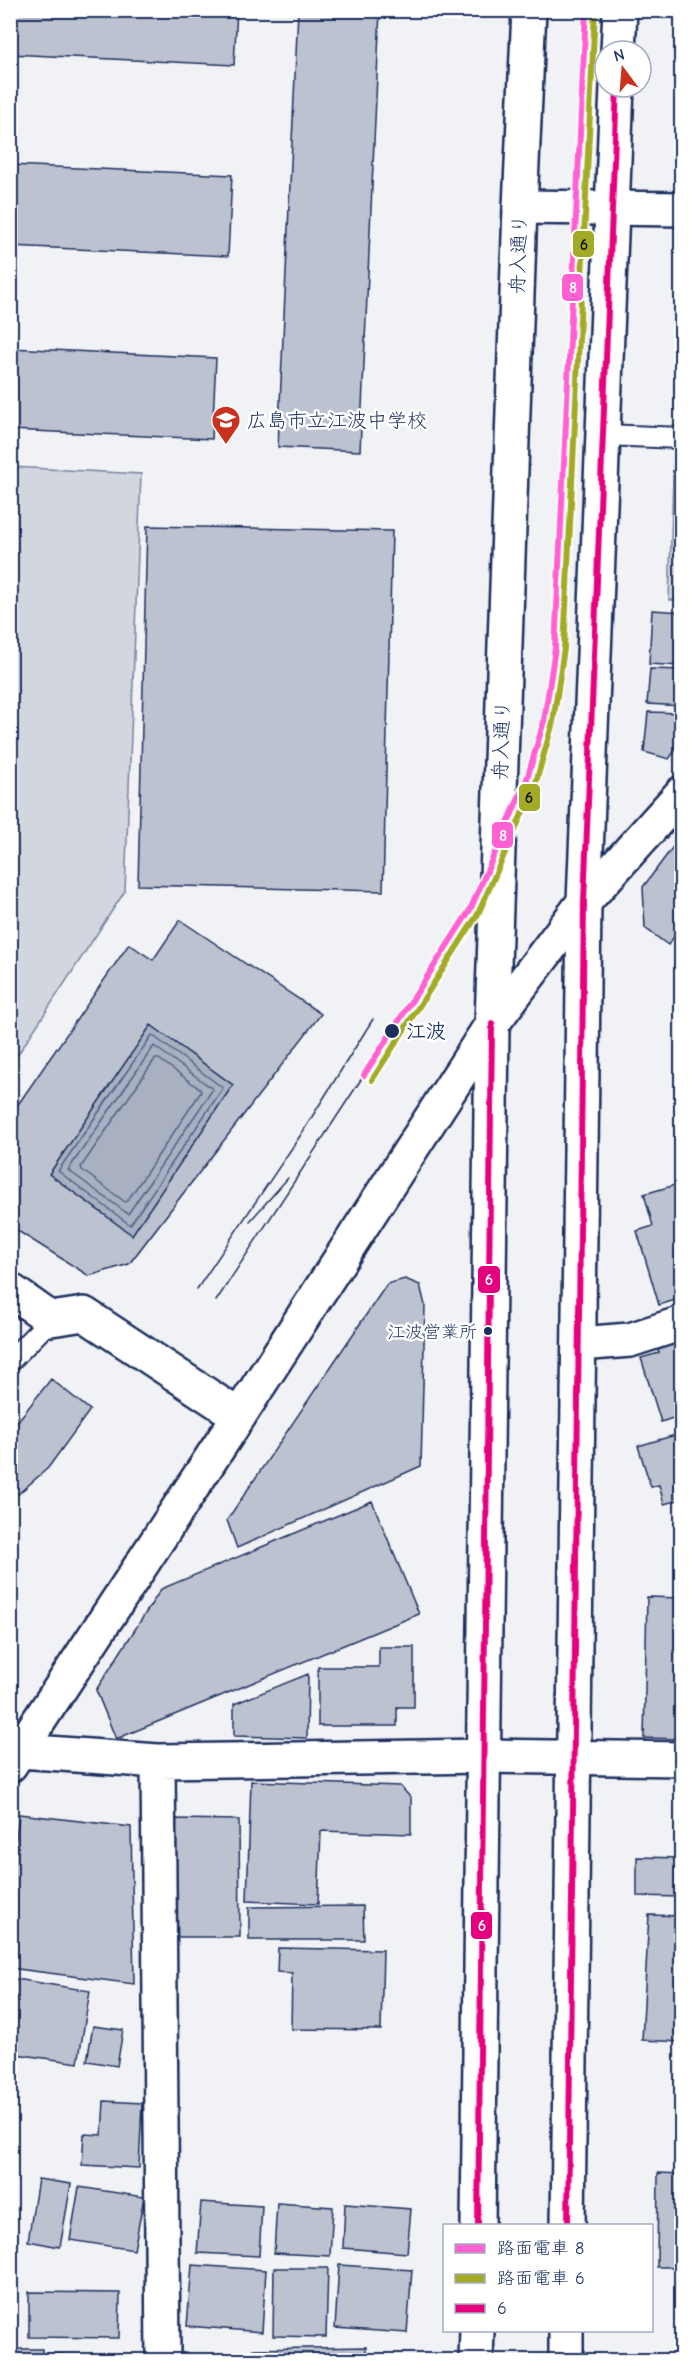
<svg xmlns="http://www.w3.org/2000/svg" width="692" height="2371" font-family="'Comic Neue','Klee One',sans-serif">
  <rect width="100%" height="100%" fill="#f1f2f5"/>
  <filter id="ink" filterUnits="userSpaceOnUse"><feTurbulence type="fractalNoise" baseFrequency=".0167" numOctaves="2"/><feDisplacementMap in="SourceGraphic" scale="12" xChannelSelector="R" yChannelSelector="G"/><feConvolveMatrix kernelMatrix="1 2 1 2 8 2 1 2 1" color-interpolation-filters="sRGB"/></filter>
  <g filter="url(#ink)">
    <path fill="#d2d6df" stroke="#76829e" stroke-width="1.5" d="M11 467 141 474 125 891 11 1065Z
      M673 475 681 476V600H669Z"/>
    <path fill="#a8b0c2" stroke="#707c9a" stroke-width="1.5" d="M151 1025 233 1085 132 1235 49 1174Z"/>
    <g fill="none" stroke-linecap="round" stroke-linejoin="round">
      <path stroke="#536386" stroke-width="1.5" d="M152 1035 223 1088 130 1225 58 1171Z
        M154 1046 213 1089 128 1214 68 1170Z
        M155 1059H159L200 1089 201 1092 128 1200 125 1202 82 1170 81 1167Z"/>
    </g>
    <path fill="#bcc2d0" stroke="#1b2f5e" stroke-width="1.5" fill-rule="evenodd" d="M10 10H237L234 65 10 54Z
      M298 10H380L360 451 278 447Z
      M10 165 232 175 228 256 10 246Z
      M682 343V382H679Z
      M10 348 216 358 212 439 10 430Z
      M674 453H682V473L673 472Z
      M147 526 392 531 383 891 138 885Z
      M652 610 682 612V666L649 664Z
      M650 669 682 670V706L647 704Z
      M648 712 682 713V741L669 759 644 752Z
      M678 840 682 842V926L668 945 645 928 643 887Z
      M180 920 321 1014 129 1264 89 1276 10 1226V1116L129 944 153 960ZM151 1025 233 1085 132 1235 49 1174Z
      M682 968V986L675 971Z
      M682 1183V1298L659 1305 637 1231 653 1226 644 1194Z
      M405 1279 420 1285 425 1305 421 1466 237 1548 227 1520 387 1284Z
      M682 1335V1415L661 1422 641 1358 659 1353 656 1343Z
      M51 1379 90 1410 48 1468 10 1501V1431Z
      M682 1433V1499L664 1504 659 1485 651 1487 638 1446Z
      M372 1501 419 1614 116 1739 96 1690 161 1589Z
      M647 1597 682 1598V1739L644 1738Z
      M379 1647H414V1707H397V1726H318V1667H379Z
      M308 1674 307 1738 234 1736V1704Z
      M251 1781 400 1786 411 1798V1834L321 1831 318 1904 247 1901Z
      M19 1814 131 1827 134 1984 10 1968V1885Z
      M173 1819 239 1820 240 1937H173Z
      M637 1857 682 1858V1897L637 1896Z
      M363 1906 364 1940H249V1907Z
      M649 1915 682 1916V2042L642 2040Z
      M278 1948 383 1950 381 2030 291 2029 292 1973 277 1972Z
      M10 1978 90 1991 78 2063 10 2053Z
      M93 2026 123 2030 117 2066 87 2061Z
      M104 2101 142 2103 139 2168 82 2165 84 2134 102 2135Z
      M658 2173 682 2174V2267H657Z
      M38 2179 71 2184 60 2247 28 2241Z
      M79 2187 144 2197 134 2250 70 2240Z
      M201 2202 262 2206 259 2256 197 2253Z
      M277 2203 333 2207 330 2256 274 2253Z
      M345 2204 411 2209 407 2253 343 2248Z
      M192 2265 266 2270 262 2332 187 2326Z
      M339 2265 412 2270 407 2333 335 2328Z
      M274 2268H328L326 2337 273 2336Z
      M29 2292 120 2293 119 2338 29 2337Z
      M366 2347V2360H254L253 2349Z
      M12 2349H42V2360H12Z
      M47 2354 78 2355V2360H47Z
      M84 2359H115V2360H84Z"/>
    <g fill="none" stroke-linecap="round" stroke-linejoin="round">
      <g stroke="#1b2f5e" stroke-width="24">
        <path id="lane" d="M603 435 682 438
          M10 1361 51 1319"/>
      </g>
      <g stroke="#1b2f5e" stroke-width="38">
        <path id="street" d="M520 207 682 209
          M492 1024 584 902 682 793
          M10 1290 51 1319 84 1314 239 1416 10 1765
          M579 1344 630 1340 682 1323
          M20 1751 158 1761 484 1756 682 1759
          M158 1761 163 2360"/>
      </g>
      <g stroke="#1b2f5e" stroke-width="38">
        <path id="secondary" d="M618 51 620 10
          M239 1416 492 1024
          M478 2226 492 1024 520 207 529 10
          M568 2226 584 902 617 87
          M476 2360 477 2330
          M566 2360V2330"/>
      </g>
      <use href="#lane" stroke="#fff" stroke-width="20"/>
      <use href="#street" stroke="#fff" stroke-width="33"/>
      <use href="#secondary" stroke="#fff" stroke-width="33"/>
      <path stroke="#1b2f5e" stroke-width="1.5" d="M250 1221 288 1178
        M197 1289 300 1136 373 1019
        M216 1301 364 1075"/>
      <g stroke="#fff" stroke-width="10">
        <path id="bus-1" d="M478 2226 492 1024
          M568 2226 584 902 617 87"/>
      </g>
      <use href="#bus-1" stroke="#e5007d" stroke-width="6"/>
      <g stroke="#fff" stroke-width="10">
        <path id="tram-1" d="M364 1075 470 910 527 779 544 721 555 648 586 10"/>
      </g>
      <g stroke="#fff" stroke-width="10">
        <path id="tram-2" d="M372 1080 478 914 536 782 553 722 564 648 595 10"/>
      </g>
      <use href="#tram-1" stroke="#ff61d2" stroke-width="6"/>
      <use href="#tram-2" stroke="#a3ab26" stroke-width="6"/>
    </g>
  </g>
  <defs>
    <g id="school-pin" transform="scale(1.5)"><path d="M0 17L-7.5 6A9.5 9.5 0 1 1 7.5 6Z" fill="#c8321e" stroke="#fff"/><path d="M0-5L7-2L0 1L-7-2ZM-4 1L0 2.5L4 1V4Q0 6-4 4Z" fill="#fff"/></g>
  </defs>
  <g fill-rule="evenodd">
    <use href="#school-pin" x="226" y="420"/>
  </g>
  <g fill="#1b2f5e" stroke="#fff" stroke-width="2">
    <circle cx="392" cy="1031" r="8"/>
    <circle cx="488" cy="1331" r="5"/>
  </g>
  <g text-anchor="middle" stroke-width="5" stroke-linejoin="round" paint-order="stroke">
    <g font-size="18" fill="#1b2f5e" stroke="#fff" text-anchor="end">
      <text x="477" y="1338">江波営業所</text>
    </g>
    <g font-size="20" fill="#1b2f5e" stroke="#fff">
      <text transform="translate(518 254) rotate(-88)" y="7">舟入通り</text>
      <text transform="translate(501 740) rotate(-88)" y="7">舟入通り</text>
    </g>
    <g font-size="20" fill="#1b2f5e" stroke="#fff" text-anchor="start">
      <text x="247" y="427">広島市立江波中学校</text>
    </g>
    <g font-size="20" font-weight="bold" fill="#1b2f5e" stroke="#fff" text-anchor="start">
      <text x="406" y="1038">江波</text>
    </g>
  </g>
  <g stroke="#fff" stroke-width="2">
    <rect x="572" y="230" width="23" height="28" rx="6" fill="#a3ab26"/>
    <rect x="561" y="273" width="23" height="29" rx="6" fill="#ff61d2"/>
    <rect x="518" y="783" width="23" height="29" rx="6" fill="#a3ab26"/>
    <rect x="491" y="821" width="23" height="28" rx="6" fill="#ff61d2"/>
    <rect x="477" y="1265" width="24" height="29" rx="6" fill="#e5007d"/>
    <rect x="470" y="1911" width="23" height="29" rx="6" fill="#e5007d"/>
  </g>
  <g font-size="16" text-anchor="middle" font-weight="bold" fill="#fff">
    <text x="573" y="293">8</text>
    <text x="503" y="841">8</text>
    <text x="489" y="1285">6</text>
    <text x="482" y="1931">6</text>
  </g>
  <g font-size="16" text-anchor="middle" font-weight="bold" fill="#111">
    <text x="584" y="250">6</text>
    <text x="529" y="803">6</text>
  </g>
  <rect width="692" height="2371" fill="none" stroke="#fff" stroke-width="36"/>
  <rect x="18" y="18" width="656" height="2335" fill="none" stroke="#1b2f5e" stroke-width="2" filter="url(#ink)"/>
  <rect x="443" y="2224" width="210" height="108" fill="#ffffff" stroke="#a4acbf" stroke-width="1.5"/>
  <rect x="455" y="2244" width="30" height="9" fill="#ff61d2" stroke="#a4acbf" stroke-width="1.5"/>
  <text x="497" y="2254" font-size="18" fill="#1b2f5e">路面電車 8</text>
  <rect x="455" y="2274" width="30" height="9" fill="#a3ab26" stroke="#a4acbf" stroke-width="1.5"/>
  <text x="497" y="2284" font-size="18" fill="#1b2f5e">路面電車 6</text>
  <rect x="455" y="2304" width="30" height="9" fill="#e5007d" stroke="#a4acbf" stroke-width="1.5"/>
  <text x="497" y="2314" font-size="18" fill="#1b2f5e">6</text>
  <g transform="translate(623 69) rotate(344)"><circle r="28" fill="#ffffff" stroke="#a4acbf" stroke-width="1.5"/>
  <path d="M0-4.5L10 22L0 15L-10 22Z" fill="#c8321e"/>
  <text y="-9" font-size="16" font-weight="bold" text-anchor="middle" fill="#1b2f5e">N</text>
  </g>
</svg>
